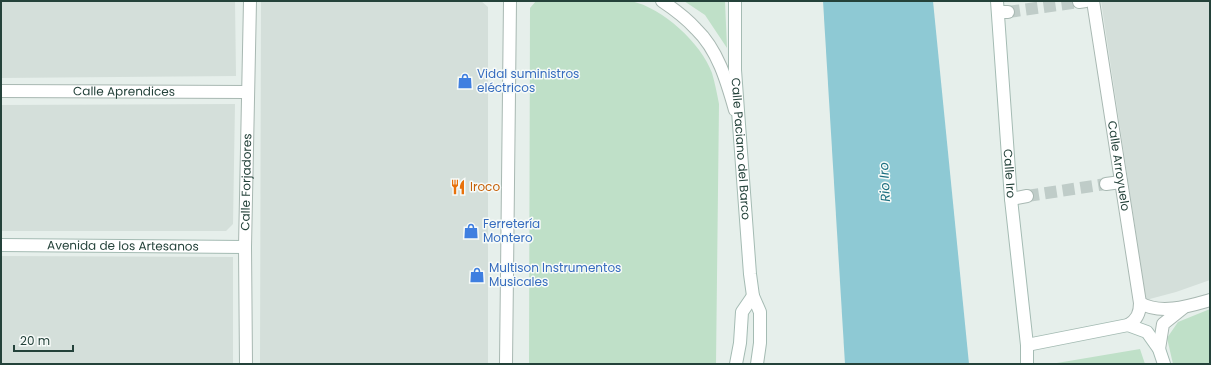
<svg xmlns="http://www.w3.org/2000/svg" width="1211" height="365" font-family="Poppins,sans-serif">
  <rect width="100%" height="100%" fill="#e6efeb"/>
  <path fill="#d4dfda" d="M1 1H235L236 76 1 78Z
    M261 1H481L488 7V364H260Z
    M1101 1H1210V280L1176 292 1146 300Z
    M235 104 233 224 226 231H1V105Z
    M1 256 233 257V364H1Z"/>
  <path fill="#bfe0c8" d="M536 1H631C663 8 701 43 712 73 715 83 717 94 719 104L716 364H529L530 8Z
    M684 1H725L727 48 705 15Z
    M1210 309V364H1173L1167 338 1178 322Z
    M1140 349 1145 364H1051Z"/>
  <path fill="#8ec9d4" d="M823 1H933L969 364H845Z"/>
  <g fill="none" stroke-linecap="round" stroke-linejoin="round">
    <path stroke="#bfccc8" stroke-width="12" stroke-dasharray="12 6" stroke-linecap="butt" d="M1008 12 1079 2
      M1027 196 1106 184"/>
    <g stroke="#a8b8b2" stroke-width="14">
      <g id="street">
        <path d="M662 1C674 9 686 18 696 29 718 50 727 82 735 110"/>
        <path id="s1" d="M1093 1 1140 303C1140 313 1137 320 1128 325"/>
        <path d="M1079 2 1086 1"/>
        <path d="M998 12H1008"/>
        <path id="s2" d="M1 91 248 92"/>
        <path d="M1106 184 1121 182"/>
        <path d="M1011 199 1027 196"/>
        <path d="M1140 303C1161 315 1189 306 1210 300"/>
        <path d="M1159 349 1163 324 1183 308"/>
        <path id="s3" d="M246 364 245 247 250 1"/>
        <path d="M506 364 510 1"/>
      </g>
    </g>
    <g stroke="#a4bbb3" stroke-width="14">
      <g id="secondary">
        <path id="s4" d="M735 1V70L750 274 753 296 760 312V343L757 364"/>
        <path id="s5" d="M997 1 1011 199 1027 345V364"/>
        <path id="s6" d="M1 245 245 247"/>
        <path d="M1027 345 1128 325 1147 332 1159 349 1164 364"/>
        <path d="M736 364 740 343 742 312 753 296"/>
      </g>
    </g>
    <use href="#street" stroke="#fff" stroke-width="12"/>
    <use href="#secondary" stroke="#fff" stroke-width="12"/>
  </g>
  <defs>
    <g id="shop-bare" transform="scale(1.2)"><path d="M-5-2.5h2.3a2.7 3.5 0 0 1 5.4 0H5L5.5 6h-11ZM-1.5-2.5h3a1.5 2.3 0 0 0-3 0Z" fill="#3f7fe0" stroke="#f7fbf9" stroke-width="2.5" paint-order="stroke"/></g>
    <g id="restaurant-bare" transform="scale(1.2)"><path d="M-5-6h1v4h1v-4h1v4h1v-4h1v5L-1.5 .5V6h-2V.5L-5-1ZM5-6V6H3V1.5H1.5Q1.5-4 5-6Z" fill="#e8710a" stroke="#f7fbf9" stroke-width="2.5" paint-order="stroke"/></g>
  </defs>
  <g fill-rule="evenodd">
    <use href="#shop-bare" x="465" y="81"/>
    <use href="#restaurant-bare" x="458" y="187"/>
    <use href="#shop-bare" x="471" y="231"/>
    <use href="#shop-bare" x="477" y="275"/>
  </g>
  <g text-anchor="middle" stroke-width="3" stroke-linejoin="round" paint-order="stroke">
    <g font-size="12" fill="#366cbe" stroke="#f7fbf9" text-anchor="start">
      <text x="477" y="78">Vidal suministros<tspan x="477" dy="14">eléctricos</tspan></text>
      <text x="483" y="228">Ferretería<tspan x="483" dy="14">Montero</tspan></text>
      <text x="489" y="272">Multison Instrumentos<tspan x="489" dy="14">Musicales</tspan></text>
    </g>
    <g font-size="12" fill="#24423a" stroke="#f7fbf9">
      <text dy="4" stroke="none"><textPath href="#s2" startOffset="123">Calle Aprendices</textPath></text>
      <text dy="4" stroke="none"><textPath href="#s4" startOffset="148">Calle Paciano del Barco</textPath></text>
      <text dy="4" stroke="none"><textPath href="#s1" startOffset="167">Calle Arroyuelo</textPath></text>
      <text dy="4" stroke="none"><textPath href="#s5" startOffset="173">Calle Iro</textPath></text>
      <text dy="4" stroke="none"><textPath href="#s3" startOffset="182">Calle Forjadores</textPath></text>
      <text dy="4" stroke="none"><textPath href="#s6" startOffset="122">Avenida de los Artesanos</textPath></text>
    </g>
    <g font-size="12" fill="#c56008" stroke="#f7fbf9" text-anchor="start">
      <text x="470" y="191">Iroco</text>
    </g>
    <g font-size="13" font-style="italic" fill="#1c6f80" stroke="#f7fbf9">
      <text transform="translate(884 182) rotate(-93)" y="5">Rio Iro</text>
    </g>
  </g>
  <rect width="1211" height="365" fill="none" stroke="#24423a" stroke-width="4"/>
  <path d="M14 345v6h59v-6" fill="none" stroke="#24423a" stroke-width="2"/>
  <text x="20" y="345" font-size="12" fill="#24423a" stroke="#f7fbf9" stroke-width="3" paint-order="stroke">20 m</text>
</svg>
